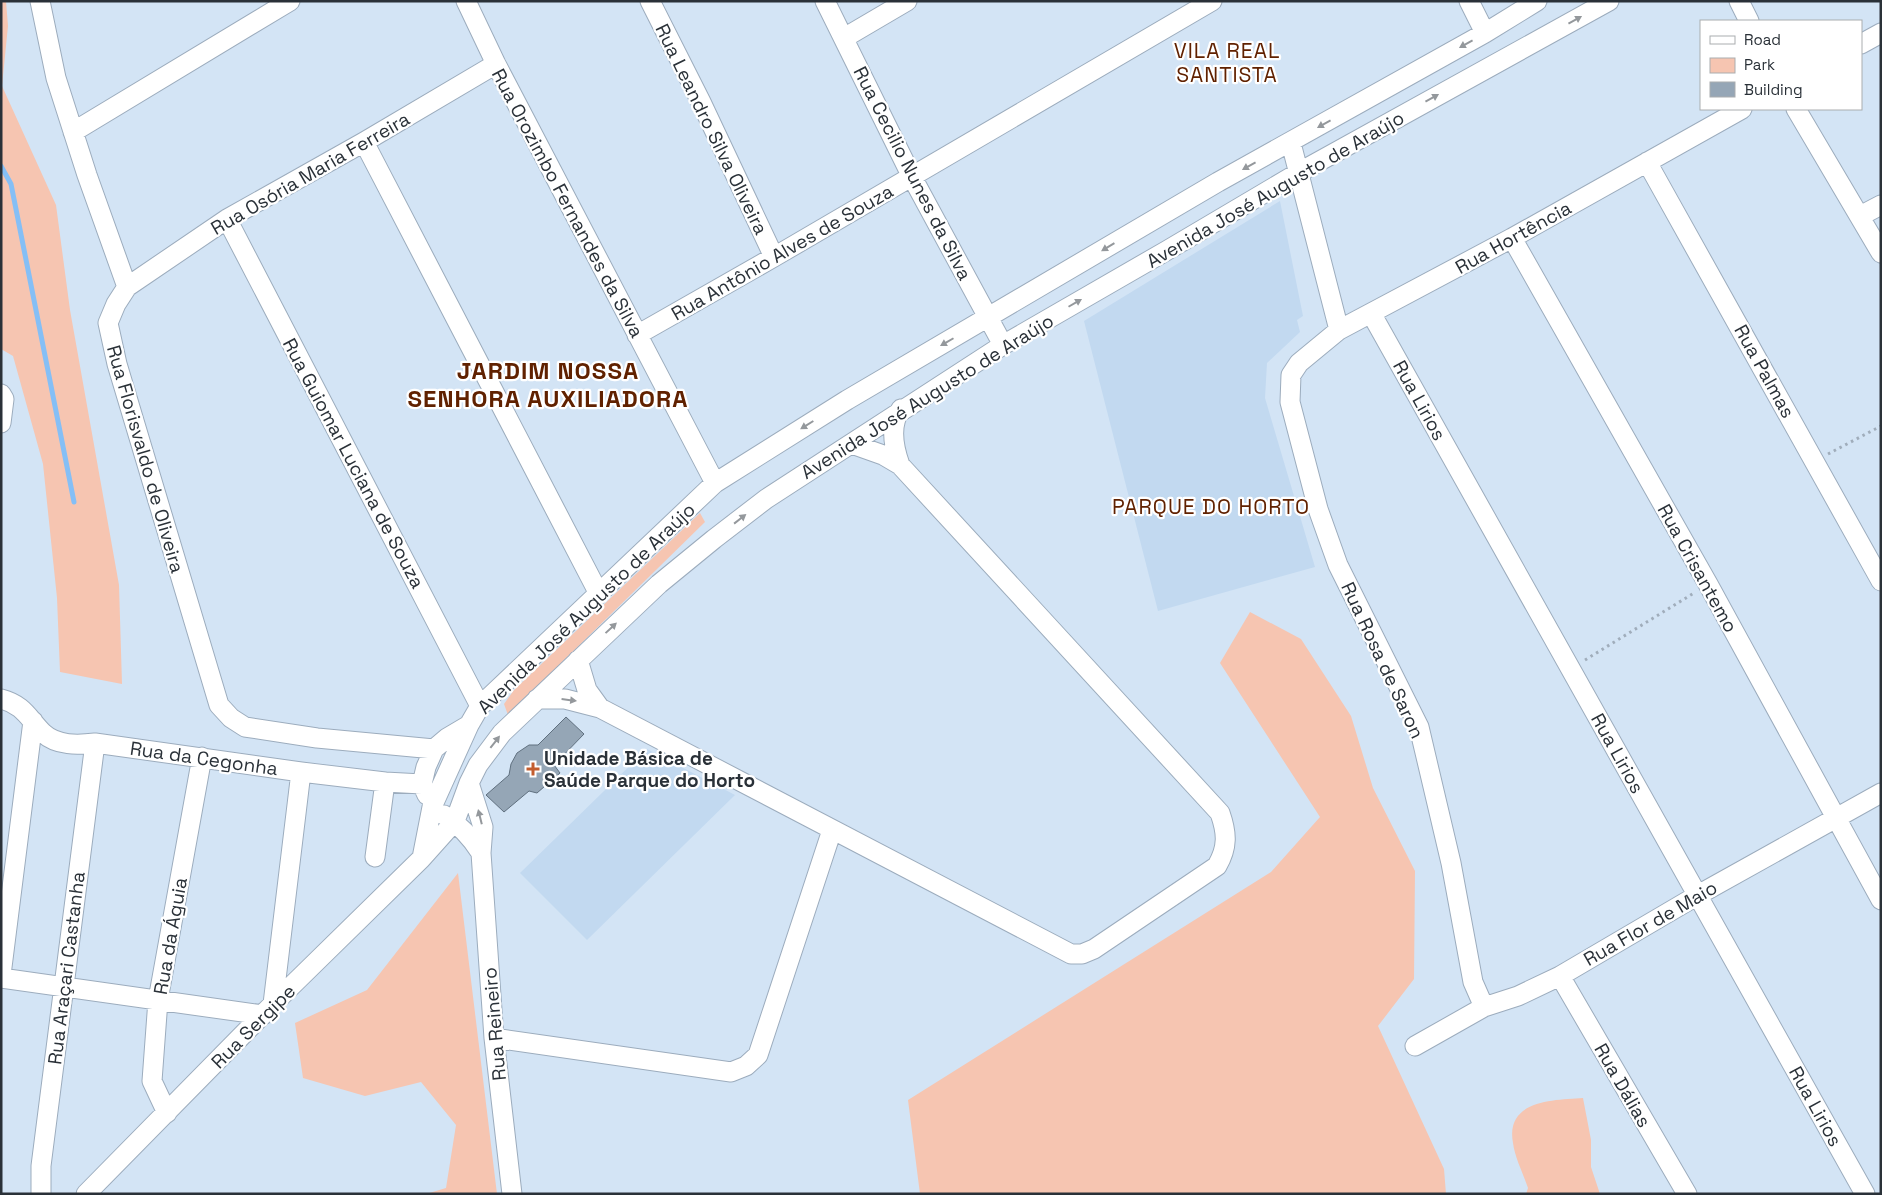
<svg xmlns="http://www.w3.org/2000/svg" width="1882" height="1195" font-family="'Space Grotesk',sans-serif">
  <rect width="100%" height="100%" fill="#d3e4f5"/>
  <path fill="#c2d9f0" d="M1280 201 1303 316 1297 320 1300 332 1267 363 1265 398 1315 567 1158 611 1084 321Z
    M647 749 735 795 587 940 520 873Z"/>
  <path fill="#f6c5b1" d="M1 1H6L8 26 2 86 56 205 70 310 119 585 122 684 60 672 57 598 43 464 13 356 1 349Z
    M700 513 705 522 508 715 504 704 514 690Z
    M1250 612 1301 639 1351 716 1373 788 1415 871 1414 979 1378 1026 1444 1169 1446 1194H920L908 1100 1271 872 1320 817 1220 663Z
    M458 873 497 1194H426L446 1188 456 1125 421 1082 365 1096 303 1078 295 1023 367 990Z
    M1583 1098 1591 1140V1167L1600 1194H1526L1528 1188C1523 1173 1515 1158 1513 1143 1505 1100 1553 1100 1583 1098Z"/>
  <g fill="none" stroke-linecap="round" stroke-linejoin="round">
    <path stroke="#85bff6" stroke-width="5" d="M1 166 11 184 74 502"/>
  </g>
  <path fill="#95a6b6" stroke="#60707f" d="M566 717 584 734 554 765 560 773 537 793 529 791 504 812 486 795 509 775 511 764 517 753 529 745H538Z"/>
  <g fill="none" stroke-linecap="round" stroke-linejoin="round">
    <g stroke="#9cacbd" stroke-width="21">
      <path id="minor" d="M40 1 56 78 87 175 127 287
        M466 1 496 64 715 483
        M650 1 701 102 774 257
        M825 1 912 177 1003 345
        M1469 1 1485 33
        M1739 1 1749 21
        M844 38 907 1
        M1861 44 1881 33
        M1796 109 1881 253
        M73 132 290 1
        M364 142 598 592
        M1291 143 1339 330
        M1647 162 1881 581
        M1860 216 1881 205
        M227 219 480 706
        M1512 238 1708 584 1881 900
        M1371 313 1865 1194
        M637 335 774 257 1212 1
        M1 394 4 399 1 423
        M900 465C894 448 889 425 901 409
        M578 660 587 690 600 708
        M1 699C24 705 28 718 43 733 57 746 78 745 95 743L301 772 385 782 422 784
        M537 699H565L600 708 1071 954H1082L1094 949 1217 866C1228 847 1227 833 1220 813L900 465 883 455 852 444
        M434 749 317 738 245 727 231 718 219 705 117 364 108 323 116 304 127 287 227 219 364 142 496 64
        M469 783 483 827 481 853 494 1038 512 1194
        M427 795 422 784 426 767 434 749 447 738 469 725
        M444 815C460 825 471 837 481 853
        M375 857 385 782
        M422 858 432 807 469 725 480 706 715 483 847 400 1218 182 1485 33 1537 1
        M1 975 33 721
        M1560 976 1687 1194
        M1 978 263 1015
        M273 1004 301 772
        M1484 1007 1473 982 1451 863 1419 727 1338 565 1318 509 1290 402 1291 375 1299 363 1339 330 1512 238 1742 109
        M494 1038 731 1072 746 1066 758 1055 832 830
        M1415 1046 1484 1007 1518 996 1560 976 1698 895 1881 793
        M167 1113 152 1081 158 1000 202 757
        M41 1194V1166L95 743
        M86 1194 273 1004 421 859 455 821 469 783 478 765 502 733 659 584 714 539 766 499 1003 345 1166 251 1298 173 1609 1"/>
    </g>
    <path stroke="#a0adbb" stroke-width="3" stroke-dasharray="2.5 4" stroke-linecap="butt" d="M1828 454 1881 426
      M1585 660 1694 593"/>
    <use href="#minor" stroke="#fff" stroke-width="19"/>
  </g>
  <defs><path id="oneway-solid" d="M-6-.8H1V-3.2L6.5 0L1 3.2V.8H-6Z" transform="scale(1.25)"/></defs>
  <g fill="#94989c">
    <use href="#oneway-solid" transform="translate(1575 20) rotate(-29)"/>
    <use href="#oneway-solid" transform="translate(1466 44) rotate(151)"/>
    <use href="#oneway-solid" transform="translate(1432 98) rotate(-29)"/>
    <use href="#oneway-solid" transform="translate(1324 124) rotate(151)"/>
    <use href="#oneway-solid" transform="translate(1249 166) rotate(151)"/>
    <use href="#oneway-solid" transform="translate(1108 247) rotate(149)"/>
    <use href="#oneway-solid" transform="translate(1075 303) rotate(-30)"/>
    <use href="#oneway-solid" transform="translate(947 342) rotate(150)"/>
    <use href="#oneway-solid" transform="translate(807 425) rotate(148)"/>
    <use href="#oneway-solid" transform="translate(740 519) rotate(-38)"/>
    <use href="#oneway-solid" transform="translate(611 628) rotate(-43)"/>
    <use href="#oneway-solid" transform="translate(569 700) rotate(7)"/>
    <use href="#oneway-solid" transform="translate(495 742) rotate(-52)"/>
    <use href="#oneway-solid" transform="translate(480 817) rotate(-104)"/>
  </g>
  <path fill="#c35d2e" stroke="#fff" stroke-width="2" d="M530.5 761.5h5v5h5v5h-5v5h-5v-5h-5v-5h5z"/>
  <g text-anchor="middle" stroke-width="4.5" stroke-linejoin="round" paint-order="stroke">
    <g font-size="19" fill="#2a3138" stroke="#fff">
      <text transform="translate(712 129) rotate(64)" y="7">Rua Leandro Silva Oliveira</text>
      <text transform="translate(310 173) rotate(-30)" y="7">Rua Osória Maria Ferreira</text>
      <text transform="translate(913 173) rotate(63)" y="7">Rua Cecilio Nunes da Silva</text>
      <text transform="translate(1275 189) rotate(-30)" y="7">Avenida José Augusto de Araújo</text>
      <text transform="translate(568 203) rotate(62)" y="7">Rua Orozimbo Fernandes da Silva</text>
      <text transform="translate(1513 237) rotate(-29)" y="7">Rua Hortência</text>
      <text transform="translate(782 252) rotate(-30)" y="7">Rua Antônio Alves de Souza</text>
      <text transform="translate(1765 371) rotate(61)" y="7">Rua Palmas</text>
      <text transform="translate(927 396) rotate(-32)" y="7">Avenida José Augusto de Araújo</text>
      <text transform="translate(1420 400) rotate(61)" y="7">Rua Lirios</text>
      <text transform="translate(146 459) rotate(74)" y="7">Rua Florisvaldo de Oliveira</text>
      <text transform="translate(354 463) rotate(62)" y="7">Rua Guiomar Luciana de Souza</text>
      <text transform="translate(1698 568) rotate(61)" y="7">Rua Crisantemo</text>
      <text transform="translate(586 608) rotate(-44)" y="7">Avenida José Augusto de Araújo</text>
      <text transform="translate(1383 660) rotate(65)" y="7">Rua Rosa de Saron</text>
      <text transform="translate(1618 753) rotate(61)" y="7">Rua Lirios</text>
      <text transform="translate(204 758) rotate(8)" y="7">Rua da Cegonha</text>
      <text transform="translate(1650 923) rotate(-30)" y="7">Rua Flor de Maio</text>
      <text transform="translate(170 936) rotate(-80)" y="7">Rua da Águia</text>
      <text transform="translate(66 968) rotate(-83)" y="7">Rua Araçari Castanha</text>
      <text transform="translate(494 1024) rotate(-95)" y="7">Rua Reineiro</text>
      <text transform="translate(253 1026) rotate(-45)" y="7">Rua Sergipe</text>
      <text transform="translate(1623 1085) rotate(60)" y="7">Rua Dálias</text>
      <text transform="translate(1816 1106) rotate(61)" y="7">Rua Lirios</text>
    </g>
    <g font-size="19" font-weight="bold" fill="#2a3138" stroke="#fff" text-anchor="start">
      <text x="544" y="765">Unidade Básica de<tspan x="544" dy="22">Saúde Parque do Horto</tspan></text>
    </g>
    <g font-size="21" letter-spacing="1" fill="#602100" stroke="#fff">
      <text x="1227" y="58">VILA REAL<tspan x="1227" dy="24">SANTISTA</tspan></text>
      <text x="1211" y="514">PARQUE DO HORTO</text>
    </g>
    <g font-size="24" font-weight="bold" letter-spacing="1" fill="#602100" stroke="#fff">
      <text x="548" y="379">JARDIM NOSSA<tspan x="548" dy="28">SENHORA AUXILIADORA</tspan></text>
    </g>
  </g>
  <rect width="1882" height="1195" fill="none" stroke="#2a3138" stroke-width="5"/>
  <rect x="1700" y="20" width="162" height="90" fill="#ffffff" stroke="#aaadaf"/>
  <rect x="1710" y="36" width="25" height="8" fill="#ffffff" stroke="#aaadaf"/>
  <text x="1744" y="45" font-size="15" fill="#2a3138">Road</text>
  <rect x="1710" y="58" width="25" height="15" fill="#f6c5b1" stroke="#aaadaf"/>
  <text x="1744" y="70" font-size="15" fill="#2a3138">Park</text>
  <rect x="1710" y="82" width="25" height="15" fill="#95a6b6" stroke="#aaadaf"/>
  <text x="1744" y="95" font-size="15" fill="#2a3138">Building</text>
</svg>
